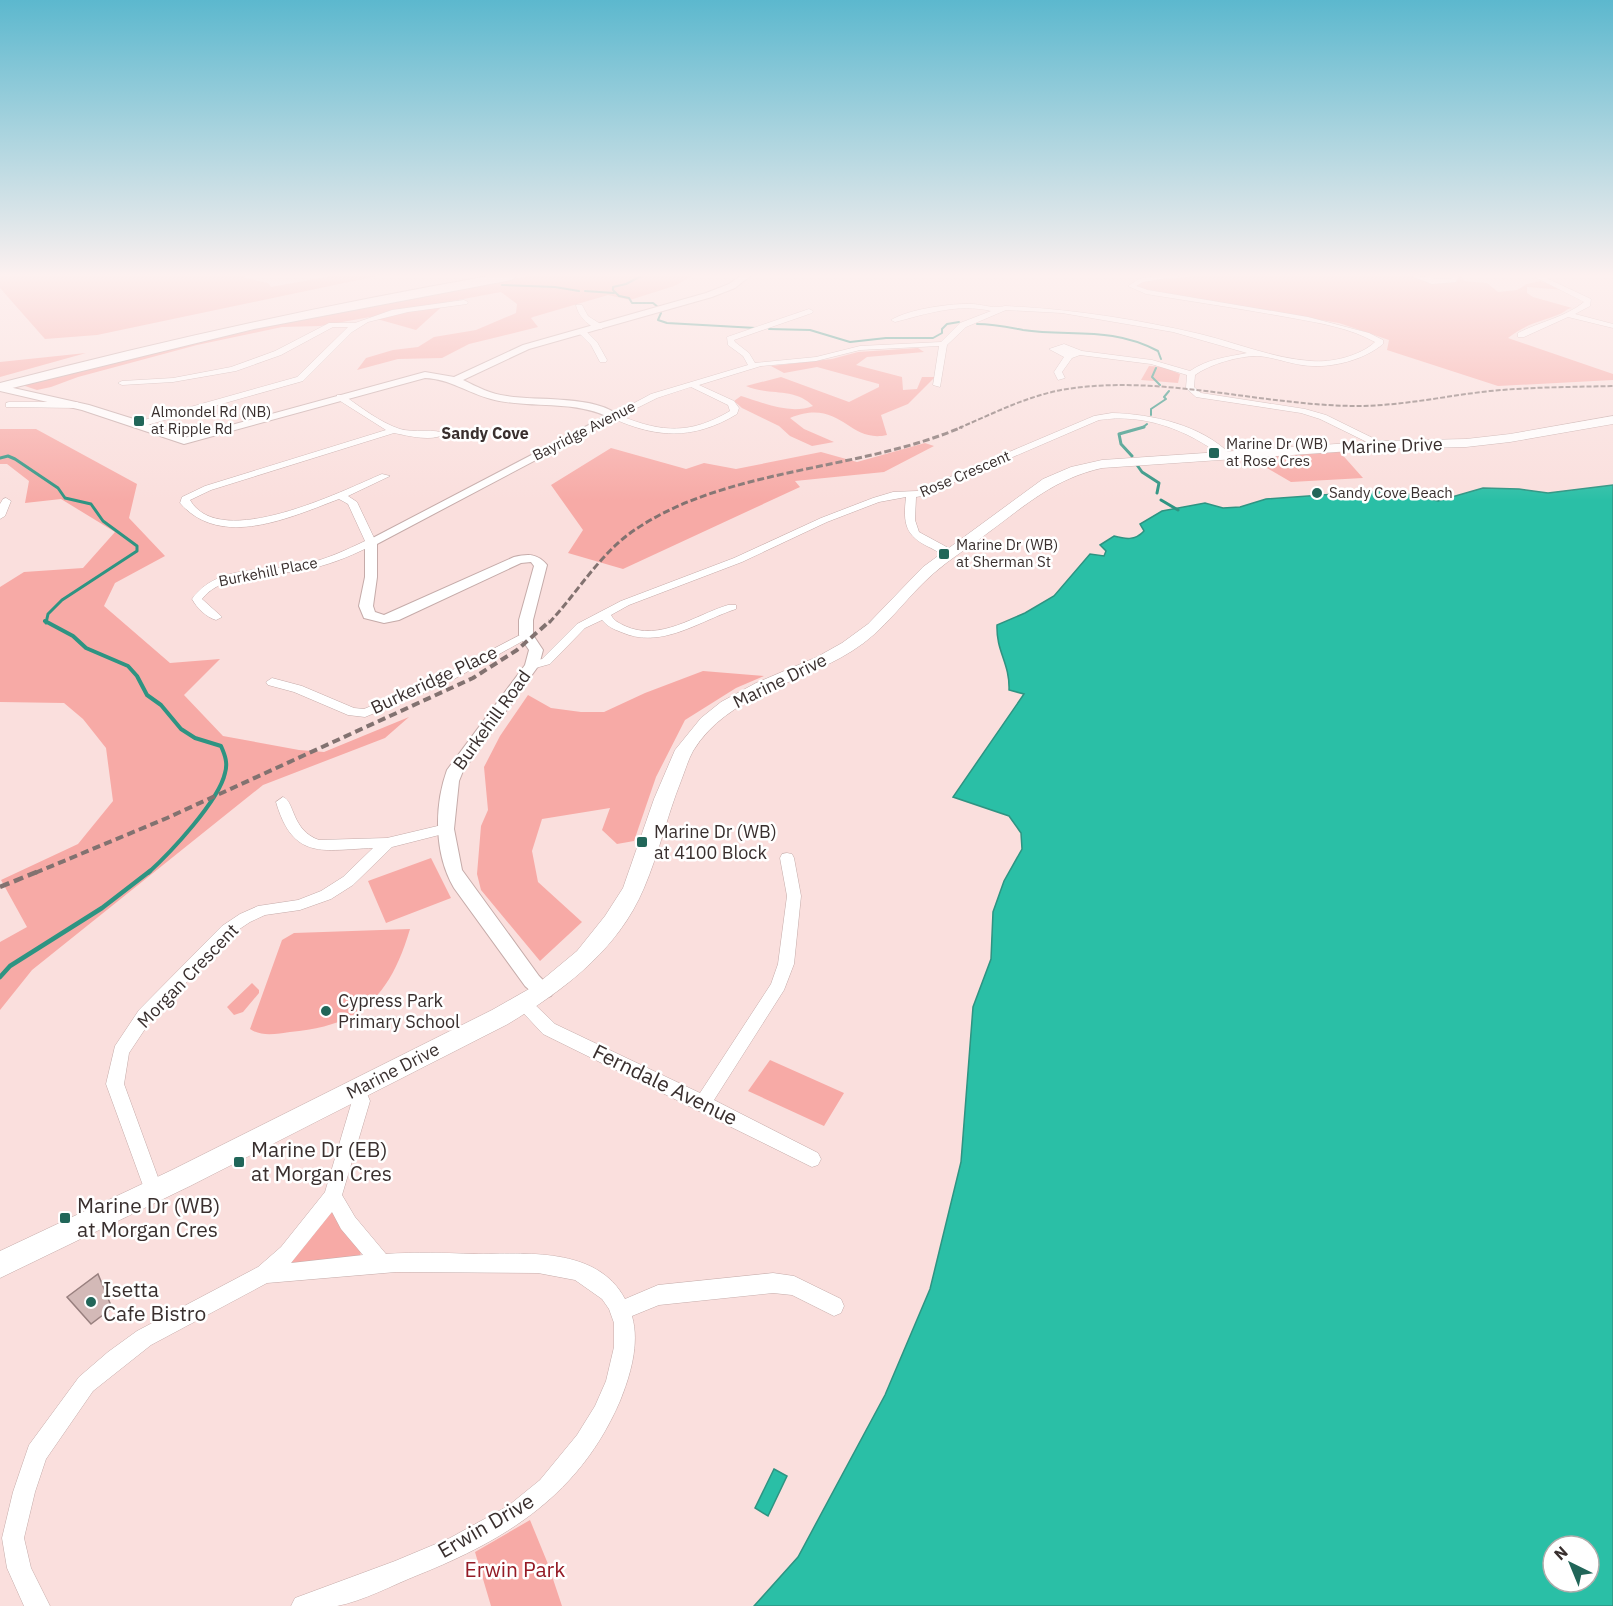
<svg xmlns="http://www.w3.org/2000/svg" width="1613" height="1606" font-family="'IBM Plex Sans',sans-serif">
  <rect width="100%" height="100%" fill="#fadfdd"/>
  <path fill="#f7aaa6" d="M0 276H246L245 278 268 283 271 287 331 276H377L97 335 45 339 0 288Z
    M530 276H693L674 286 630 300 608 295 533 317 531 318 538 327 469 344 442 358 398 359 357 370 366 358 393 350 418 347 434 337 476 330 516 313 517 304 501 292 447 302 416 330 370 317 320 326 282 327 197 345 78 377 51 387 37 390 22 385C191 344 358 302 530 276Z
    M1195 276H1412L1434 282H1456V276H1462L1464 281 1487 283 1498 292 1517 290 1527 284 1540 281 1565 290 1527 287V293L1533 297 1572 308C1566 309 1565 312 1560 314 1540 322 1527 323 1508 338L1613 374V380L1498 386 1387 350 1389 340 1339 323 1149 291 1139 288 1136 284 1139 282Z
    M918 348 924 352 867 357 856 365 902 377 903 390 917 389 922 377H935L908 404 881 415 887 435C848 444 841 397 790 418L804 429 834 442 812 446 790 436 779 426 742 408 734 401 741 396C764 403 790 415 813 406 795 387 768 396 746 386L781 377 849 402 879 387V384L817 367 784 373 771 366 832 359 858 352Z
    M86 353 0 377V362Z
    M1149 366 1163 367 1180 374 1178 383 1141 380Z
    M0 429H36L137 484 129 518 165 556 115 583 104 606 170 663 220 659 184 695 223 736 299 750 324 752 409 717 385 738 263 785 32 970 0 1010V942L27 927 1 880 78 844 113 801 106 748 83 719 64 703 0 702V587L24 572 83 568 115 532 61 499 25 503 29 481 7 464H0Z
    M925 443 934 446 884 472 795 481 800 487 623 569 568 553 583 530 551 485 611 448 686 469 704 463 736 469 821 452 857 462Z
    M1339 451 1363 478 1291 482 1248 457Z
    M703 671 764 676 736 688 685 720 656 777 634 841 617 844 602 830 610 808 542 819 532 851 538 882 582 922 540 961 481 890 477 874 481 826 488 810 484 767 500 736 528 695 551 708 581 712H604L645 693Z
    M431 858 451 898 386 923 368 881Z
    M410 929C390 996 361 1026 290 1032 277 1034 261 1037 250 1029L282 940 294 933Z
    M252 983 259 990V993L243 1012 234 1015 227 1007Z
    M770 1060 844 1093 824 1126 748 1091Z
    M329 1212 333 1213 361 1252 360 1256 291 1265 292 1259Z
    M530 1520 548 1564 562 1606H491L475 1552Z"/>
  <path fill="#2abfa6" stroke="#2e9482" stroke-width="1.5" fill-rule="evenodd" d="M1613 485V1606H754L798 1557 885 1395 930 1289 961 1162 973 1007 991 959 993 912 1004 881 1022 849 1021 833 1009 816 953 797 1024 694 1009 690C1010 663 996 652 997 625L1025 613 1054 596 1090 554 1104 556 1106 551 1100 545 1114 536C1125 539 1135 541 1144 531L1140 524 1162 511 1205 503 1223 508 1240 507 1266 499 1377 491H1395L1438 501 1483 488 1519 489 1548 493ZM1553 1546H1589V1582H1553Z
    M774 1469 787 1476 768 1516 755 1508Z"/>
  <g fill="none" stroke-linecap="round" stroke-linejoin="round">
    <path stroke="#2e9482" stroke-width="2" d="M641 276 626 284 613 287V290L619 296 629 298 632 303H653L658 307
      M502 285 555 287 579 291
      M585 291 614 293
      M661 313 658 320 667 323 756 328
      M977 324C993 324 1007 327 1023 330 1070 337 1111 326 1158 351L1161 359
      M769 329 810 330 850 342 886 338H933L942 333V329L947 324 959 322
      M1156 368 1152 377 1160 385
      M1151 415V409L1166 399 1164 397 1169 391
      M1142 428 1147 424"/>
    <path stroke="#2e9482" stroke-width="3" d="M1132 456 1121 444 1119 434 1144 427
      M0 458 8 456 15 459 58 488 65 498 91 504 103 521 137 546V551L62 600 48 614 46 623
      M1137 465 1142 472 1159 483 1157 493
      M1161 500 1178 510"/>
    <path stroke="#2e9482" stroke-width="4" d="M45 621 73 636 86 648 128 666 137 676 147 695 161 705 181 729 195 738 221 746C225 755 228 763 225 773 219 801 170 853 148 873"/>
    <path stroke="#2e9482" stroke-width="4.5" d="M0 977 10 966 102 908 150 871"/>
  </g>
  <path fill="#d3b9b7" stroke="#99807f" stroke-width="1.5" d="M98 1274 112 1308 91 1324 67 1297Z"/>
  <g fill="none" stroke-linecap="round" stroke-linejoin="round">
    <g stroke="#c5aba9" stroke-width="1">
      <path id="minor" d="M1156 276H1179L1143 282 1136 286 1148 290 1308 317 1369 333 1383 340V344C1365 359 1336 367 1313 366 1294 366 1276 357 1257 356 1239 356 1210 364 1195 375L1194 387 1201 393 1305 409 1326 415 1383 443V447H1377L1320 419 1301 413 1196 397 1186 388 1187 375 1151 364 1080 355 1072 358 1062 372 1065 378 1058 380 1054 372 1064 357 1049 349 1064 344 1082 351 1152 360 1190 371C1207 359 1227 357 1247 353L1173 332 1062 313 1006 310 966 327 947 345 940 387 933 385 939 346 860 350 816 361 761 366 699 385 734 401 739 408 737 414C704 434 672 439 635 427 626 424 617 421 610 416L651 394 748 365 743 356 728 345 727 337 809 309 813 311 812 313 734 340 735 342 749 353 755 363 816 357 860 346 941 342 960 323 991 311C958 303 926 314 895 322L891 320C909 309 951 303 973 304 985 305 994 309 1005 306 1071 309 1136 319 1200 334 1237 343 1272 358 1311 361 1331 363 1360 356 1375 342 1350 328 1320 323 1292 318 1243 309 1195 302 1146 294L1128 286 1139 279ZM691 387 728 405 730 411C691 434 663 433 621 416L657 398Z
        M1411 276C1425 276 1437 280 1451 279L1452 276H1458L1456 282 1432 284Z
        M1533 276H1542L1591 299 1590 306 1575 314 1613 324V328L1568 317 1524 337H1518V333C1539 322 1566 317 1584 302Z
        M464 300 468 302 467 304 408 312 368 322 352 332 303 381 140 427 136 424 137 422 297 377 348 327H333L281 355 236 371 173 382 122 385 118 383 122 381 173 378 231 367 275 351 329 323H355L392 310Z
        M576 305H582L588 316 602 325V329C590 329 578 316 576 305Z
        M579 330H585L597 342 607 360 606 362H600L591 345 578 332Z
        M337 395H343C361 407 379 422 400 429 412 433 437 428 445 434 432 442 409 436 394 433L211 490 190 500C220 552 342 491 382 474L390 476 348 496 357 502 376 542 375 544C355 554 335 563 313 568 280 577 224 570 202 599L222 617 216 620C206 617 197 608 192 599 217 564 266 572 304 564 325 560 346 550 365 541L348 504 339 499C291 517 221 550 180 503L182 497 205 486 386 430 337 399Z
        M9 402H77L81 405 77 408 6 407V403Z
        M1112 413C1152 414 1202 425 1231 455L1223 457C1188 430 1144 413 1099 420L922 496 916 497 915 520 919 532 954 551V555C946 556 938 552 931 548 905 536 903 524 906 497L879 502 827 522 742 562 629 605 611 615C614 621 619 623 625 626 660 642 695 615 728 605H736V609C699 621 661 650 621 632 613 629 607 626 602 620L585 628 550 664 532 669 526 665 528 663 542 659 577 624 621 601 734 558 821 518 873 498 893 492 917 491 1094 416Z
        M6 498 11 501 5 516 0 519V504L3 499Z
        M526 632 530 633V637L445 684 365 717 348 715 294 692 268 685 266 682 272 678 302 686 354 708 364 709 437 678Z
        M283 797C295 801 291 830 319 840L387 838 446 824 453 829 451 832 392 847 353 885 331 899 300 910 265 915 250 922 232 934 151 1020 129 1053 124 1084 163 1191 161 1197 154 1199 147 1197 145 1191 106 1084 115 1046 139 1010 222 926 240 914 258 906 298 900 321 891 343 877 373 848C323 850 293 861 276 802Z
        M787 853 792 854 794 858 801 896 794 964 784 990 714 1100 818 1153 821 1159 818 1165 812 1167 543 1034 515 1004 517 999 523 998 529 999 555 1024 700 1093 771 984 778 964 787 896 780 858 782 854Z
        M357 1082 363 1084 370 1101 342 1195 355 1217 386 1254C416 1252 445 1253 474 1254 525 1254 597 1246 625 1299L658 1285 773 1273 794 1276 841 1299 844 1306 841 1313 834 1316 792 1295 773 1293 659 1305 632 1316C640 1344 630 1376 620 1401 580 1494 508 1539 418 1575 393 1585 363 1601 337 1606 323 1606 306 1606 291 1606L295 1598 395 1561 450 1538 508 1506 540 1480 577 1435 595 1406 606 1381 614 1347V1323L609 1309 602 1299 575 1280 538 1273 396 1272 267 1283 151 1345 93 1391 46 1459 35 1492 24 1538 31 1568 50 1606H24L7 1568 2 1538 13 1492 29 1445 79 1377 108 1352 137 1331 258 1267 281 1247 325 1192 352 1101 348 1089 351 1084ZM332 1212 341 1229 363 1255 291 1263Z"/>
    </g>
    <g stroke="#c5aba9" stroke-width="2">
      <path id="tertiary" d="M740 276H750L735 288 712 297 529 349 463 380C477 387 491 394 507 396 536 401 597 395 619 416L377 544V577L373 606 375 612 384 615 514 557C528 554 537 553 547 565L533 620V635L543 650 539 665 463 771 459 781 454 829 462 870 539 976 554 991 551 996C539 1000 534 994 525 986L454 888C434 854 434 806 447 770L525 665 529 650 519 635V620L534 566 531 562 521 563 399 620 384 623 364 618 359 606 365 577V542L606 416C571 400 528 409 491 399 468 393 450 379 425 378L184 444 82 410 0 391V385L89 405 140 421 184 438 425 372 454 377 523 345 706 293 729 284Z"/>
    </g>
    <g stroke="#c5aba9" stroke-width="1">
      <path id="secondary" d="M1613 416V424L1510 442 1466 447 1380 449 1102 468C1054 479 1027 504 989 532 971 546 951 558 934 573 905 598 885 631 852 651 800 684 728 694 693 751 688 760 685 771 681 781 667 816 659 853 644 888 618 950 564 990 508 1024L190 1186 0 1278V1251L172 1170 492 1010 536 985 577 951 605 916 623 888 654 799 675 750 701 718 721 702 756 683 817 657 842 643 868 624 923 567 1043 479 1071 467 1102 460 1380 441 1466 439 1510 434Z"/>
    </g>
    <g stroke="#c5aba9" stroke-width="2">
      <path id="motorway" d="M489 276H517L511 280 254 329 0 391V383C162 341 324 305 489 276Z"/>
    </g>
    <use href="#minor" fill="#fff" fill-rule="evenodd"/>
    <use href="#tertiary" fill="#fff" fill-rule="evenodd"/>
    <use href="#secondary" fill="#fff" fill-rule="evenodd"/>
    <use href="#motorway" fill="#fff" fill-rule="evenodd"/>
    <path stroke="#827270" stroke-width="2" stroke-dasharray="5 2" stroke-linecap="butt" d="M959 428C992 414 1025 397 1061 390 1158 373 1257 405 1355 406 1401 406 1445 396 1490 391 1531 387 1572 387 1613 386"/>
    <path stroke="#827270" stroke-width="3" stroke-dasharray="7 3" stroke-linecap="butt" d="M549 623C578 592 600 553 636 529 729 467 860 471 962 427"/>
    <path stroke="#827270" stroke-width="4" stroke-dasharray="8 4.5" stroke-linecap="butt" d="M35 873 167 818 473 678 517 650 550 621"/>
    <path stroke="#827270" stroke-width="4.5" stroke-dasharray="10 5" stroke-linecap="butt" d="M0 887 39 871"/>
  </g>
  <linearGradient id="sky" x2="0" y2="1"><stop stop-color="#5cb8ce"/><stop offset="0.55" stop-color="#fdf1f0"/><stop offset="1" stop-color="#fdf1f0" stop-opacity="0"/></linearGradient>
  <rect width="1613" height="501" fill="url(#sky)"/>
  <g fill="#216659" stroke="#fff" stroke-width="2">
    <rect x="133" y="415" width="12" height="12" rx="3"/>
    <rect x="1208" y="447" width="12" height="12" rx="3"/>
    <circle cx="1317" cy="493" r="6"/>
    <rect x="938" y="548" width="12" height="12" rx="3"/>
    <rect x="636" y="836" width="12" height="12" rx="3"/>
    <circle cx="326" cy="1011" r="6"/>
    <rect x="233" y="1156" width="12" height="12" rx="3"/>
    <rect x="59" y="1212" width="12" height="12" rx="3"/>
    <circle cx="91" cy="1302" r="6"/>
  </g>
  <g text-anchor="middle" stroke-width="5" stroke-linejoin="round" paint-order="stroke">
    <g font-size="15" fill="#392f2e" stroke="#fff" text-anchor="start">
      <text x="151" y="417">Almondel Rd (NB)<tspan x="151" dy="17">at Ripple Rd</tspan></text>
      <text x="1226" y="449">Marine Dr (WB)<tspan x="1226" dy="17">at Rose Cres</tspan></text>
      <text x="1329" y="498">Sandy Cove Beach</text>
      <text x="956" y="550">Marine Dr (WB)<tspan x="956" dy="17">at Sherman St</tspan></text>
    </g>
    <g font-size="15" fill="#392f2e" stroke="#fff">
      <text transform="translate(584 431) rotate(-27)" y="5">Bayridge Avenue</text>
      <text transform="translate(965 474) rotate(-23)" y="5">Rose Crescent</text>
      <text transform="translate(268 572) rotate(-11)" y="5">Burkehill Place</text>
    </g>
    <g font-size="16" font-weight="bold" fill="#392f2e" stroke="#fff">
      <text x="485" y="439">Sandy Cove</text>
    </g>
    <g font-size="18" fill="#392f2e" stroke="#fff">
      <text transform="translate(1392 446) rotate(-2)" y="6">Marine Drive</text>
      <text transform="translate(434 680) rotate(-25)" y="6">Burkeridge Place</text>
      <text transform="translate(780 681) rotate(-26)" y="6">Marine Drive</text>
      <text transform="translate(492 720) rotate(-54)" y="6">Burkehill Road</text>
      <text transform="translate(188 976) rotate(-46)" y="6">Morgan Crescent</text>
      <text transform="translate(393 1071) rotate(-27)" y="6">Marine Drive</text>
    </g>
    <g font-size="18" fill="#392f2e" stroke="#fff" text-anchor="start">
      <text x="654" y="838">Marine Dr (WB)<tspan x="654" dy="21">at 4100 Block</tspan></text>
      <text x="338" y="1007">Cypress Park<tspan x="338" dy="21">Primary School</tspan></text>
    </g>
    <g font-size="21" fill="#392f2e" stroke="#fff">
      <text transform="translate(665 1085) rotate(26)" y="7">Ferndale Avenue</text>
      <text transform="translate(486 1526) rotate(-30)" y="7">Erwin Drive</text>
    </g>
    <g font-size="21" fill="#392f2e" stroke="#fff" text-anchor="start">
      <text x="251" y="1157">Marine Dr (EB)<tspan x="251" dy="24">at Morgan Cres</tspan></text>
      <text x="77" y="1213">Marine Dr (WB)<tspan x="77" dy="24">at Morgan Cres</tspan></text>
      <text x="103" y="1297">Isetta<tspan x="103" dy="24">Cafe Bistro</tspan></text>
    </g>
    <g font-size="21" fill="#941b26" stroke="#fff">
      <text x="515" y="1577">Erwin Park</text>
    </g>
  </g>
  <g transform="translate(1571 1564) rotate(317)"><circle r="28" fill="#ffffff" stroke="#b0acab" stroke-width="1.5"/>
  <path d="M0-4.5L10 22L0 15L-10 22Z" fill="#216659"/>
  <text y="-9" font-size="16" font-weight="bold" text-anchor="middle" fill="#392f2e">N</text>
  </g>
</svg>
